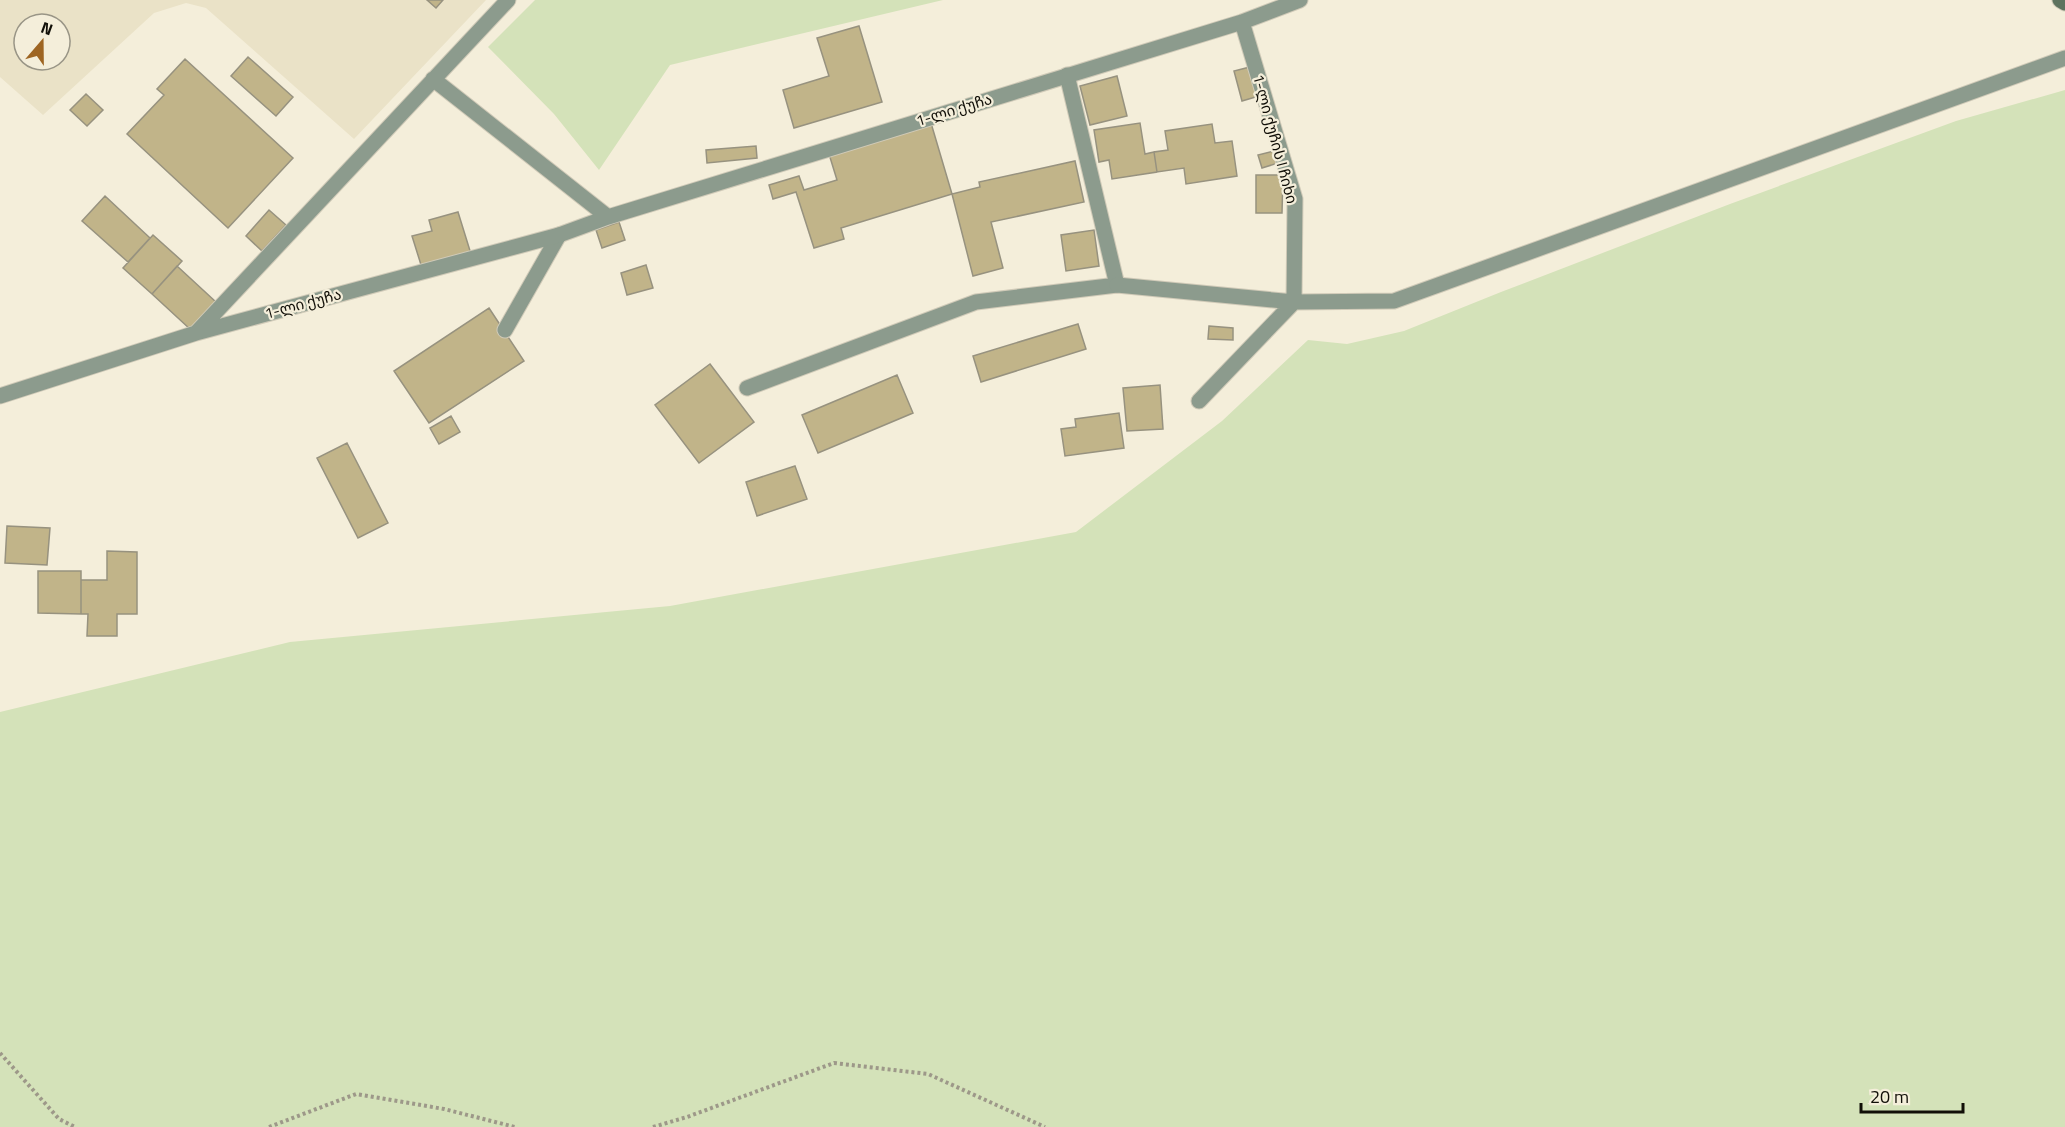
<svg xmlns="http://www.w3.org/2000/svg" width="2065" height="1127" font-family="'Titillium Web','Noto Sans Georgian',sans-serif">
  <rect width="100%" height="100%" fill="#f4eeda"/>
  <path fill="#eae2c7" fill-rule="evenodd" d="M0 0H486L354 139 206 8 186 3 154 13 43 115 0 77ZM24 24H60V60H24Z"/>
  <path fill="#d4e2b9" d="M535 0H943L670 65 599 170 554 114 488 47Z
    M2065 90V1127H0V712L290 642 670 606 1076 532 1222 421 1308 340 1347 344 1404 331 1501 292 1730 204 1956 121Z"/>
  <path fill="#c1b489" stroke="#97927f" stroke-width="1.5" d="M427 0H443L436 8Z
    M859 26 882 102 794 128 783 90 829 76 817 38Z
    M248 57 293 97 276 116 231 76Z
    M185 59 293 158 228 228 127 134 164 95 157 89Z
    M1250 67 1259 96 1242 101 1234 71Z
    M1117 76 1127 116 1090 125 1080 86Z
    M86 94 103 110 87 126 70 110Z
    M931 123 952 194 841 228 844 239 814 248 796 192 773 199 769 185 799 176 804 190 837 180 829 154Z
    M1140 123 1145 154 1154 152 1157 172 1112 179 1109 160 1099 162 1094 130Z
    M1212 124 1215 143 1232 141 1237 176 1186 184 1184 168 1157 172 1154 152 1168 150 1165 131Z
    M756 146 757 158 707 163 706 150Z
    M1274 151 1278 163 1262 168 1258 155Z
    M1075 161 1084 202 991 222 1003 268 973 276 952 194 980 187 979 182Z
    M1256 175H1283L1282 213H1256Z
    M105 196 150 238 128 262 82 221Z
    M269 210 286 225 262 251 246 236Z
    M458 212 471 254 422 268 412 236 432 231 429 220Z
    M619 222 625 240 602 248 596 230Z
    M1094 230 1099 266 1066 271 1061 235Z
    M153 235 182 261 152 294 123 268Z
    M646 265 653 288 627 295 621 273Z
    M177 266 216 302 191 330 152 294Z
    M489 308 524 361 429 423 394 371Z
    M1078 324 1086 349 981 382 973 356Z
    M1209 326 1233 328V340L1208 339Z
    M710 364 754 422 699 463 655 405Z
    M897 375 913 413 818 453 802 415Z
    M1160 385 1163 429 1127 431 1123 388Z
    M1119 413 1124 448 1065 456 1061 429 1076 427 1075 419Z
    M451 416 460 432 439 444 430 428Z
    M347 443 388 523 358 538 317 458Z
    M795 466 807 499 757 516 746 482Z
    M7 526 50 528 47 565 5 563Z
    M107 551 137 552V614H117V636H87L88 614H81V580H107Z
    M38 571H81V614L38 613Z"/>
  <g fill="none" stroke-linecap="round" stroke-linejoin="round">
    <g stroke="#d0cab8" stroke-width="17">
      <path id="service" d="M505 330 559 235
        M747 388 976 302 1117 285 1067 75"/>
    </g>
    <g stroke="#d0cab8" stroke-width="17">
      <path id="minor" d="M433 79 608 217 1242 22 1300 0
        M1117 285 1294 302 1394 301 2065 58
        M196 333 508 0
        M0 396 196 333 559 235 608 217
        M1199 401 1294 302 1295 199 1242 22"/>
    </g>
    <g stroke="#d0cab8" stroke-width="17">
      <path id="secondary" d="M2060 0 2065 3"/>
    </g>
    <path stroke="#9d9889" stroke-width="4" stroke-dasharray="3 3" stroke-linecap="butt" d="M0 1053 59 1119 75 1127
      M269 1127 356 1094 444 1109 515 1127
      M653 1127 687 1117 834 1063 928 1074 1045 1127"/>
    <use href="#service" stroke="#8c9b8d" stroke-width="15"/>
    <use href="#minor" stroke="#8c9b8d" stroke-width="15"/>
    <use href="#secondary" stroke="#5e735f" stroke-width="15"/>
  </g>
  <g text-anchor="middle" stroke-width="4.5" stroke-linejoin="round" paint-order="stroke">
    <g font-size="15" fill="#110f08" stroke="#f4eeda">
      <text transform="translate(954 110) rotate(-17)" y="5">1-ლი ქუჩა</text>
      <text transform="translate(1275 139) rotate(75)" y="5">1-ლი ქუჩის I ჩიხი</text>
      <text transform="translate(303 304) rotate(-15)" y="5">1-ლი ქუჩა</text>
    </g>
  </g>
  <g transform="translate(42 42) rotate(20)"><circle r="28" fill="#f4eeda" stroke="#999586" stroke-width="1.5"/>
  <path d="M0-4.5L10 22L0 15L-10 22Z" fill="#9e6522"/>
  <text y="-9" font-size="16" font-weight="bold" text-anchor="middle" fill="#110f08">N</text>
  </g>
  <path d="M1861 1103v9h102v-9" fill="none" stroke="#110f08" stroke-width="3"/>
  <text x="1870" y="1103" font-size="18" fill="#110f08" stroke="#f4eeda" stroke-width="4.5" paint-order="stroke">20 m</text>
</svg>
